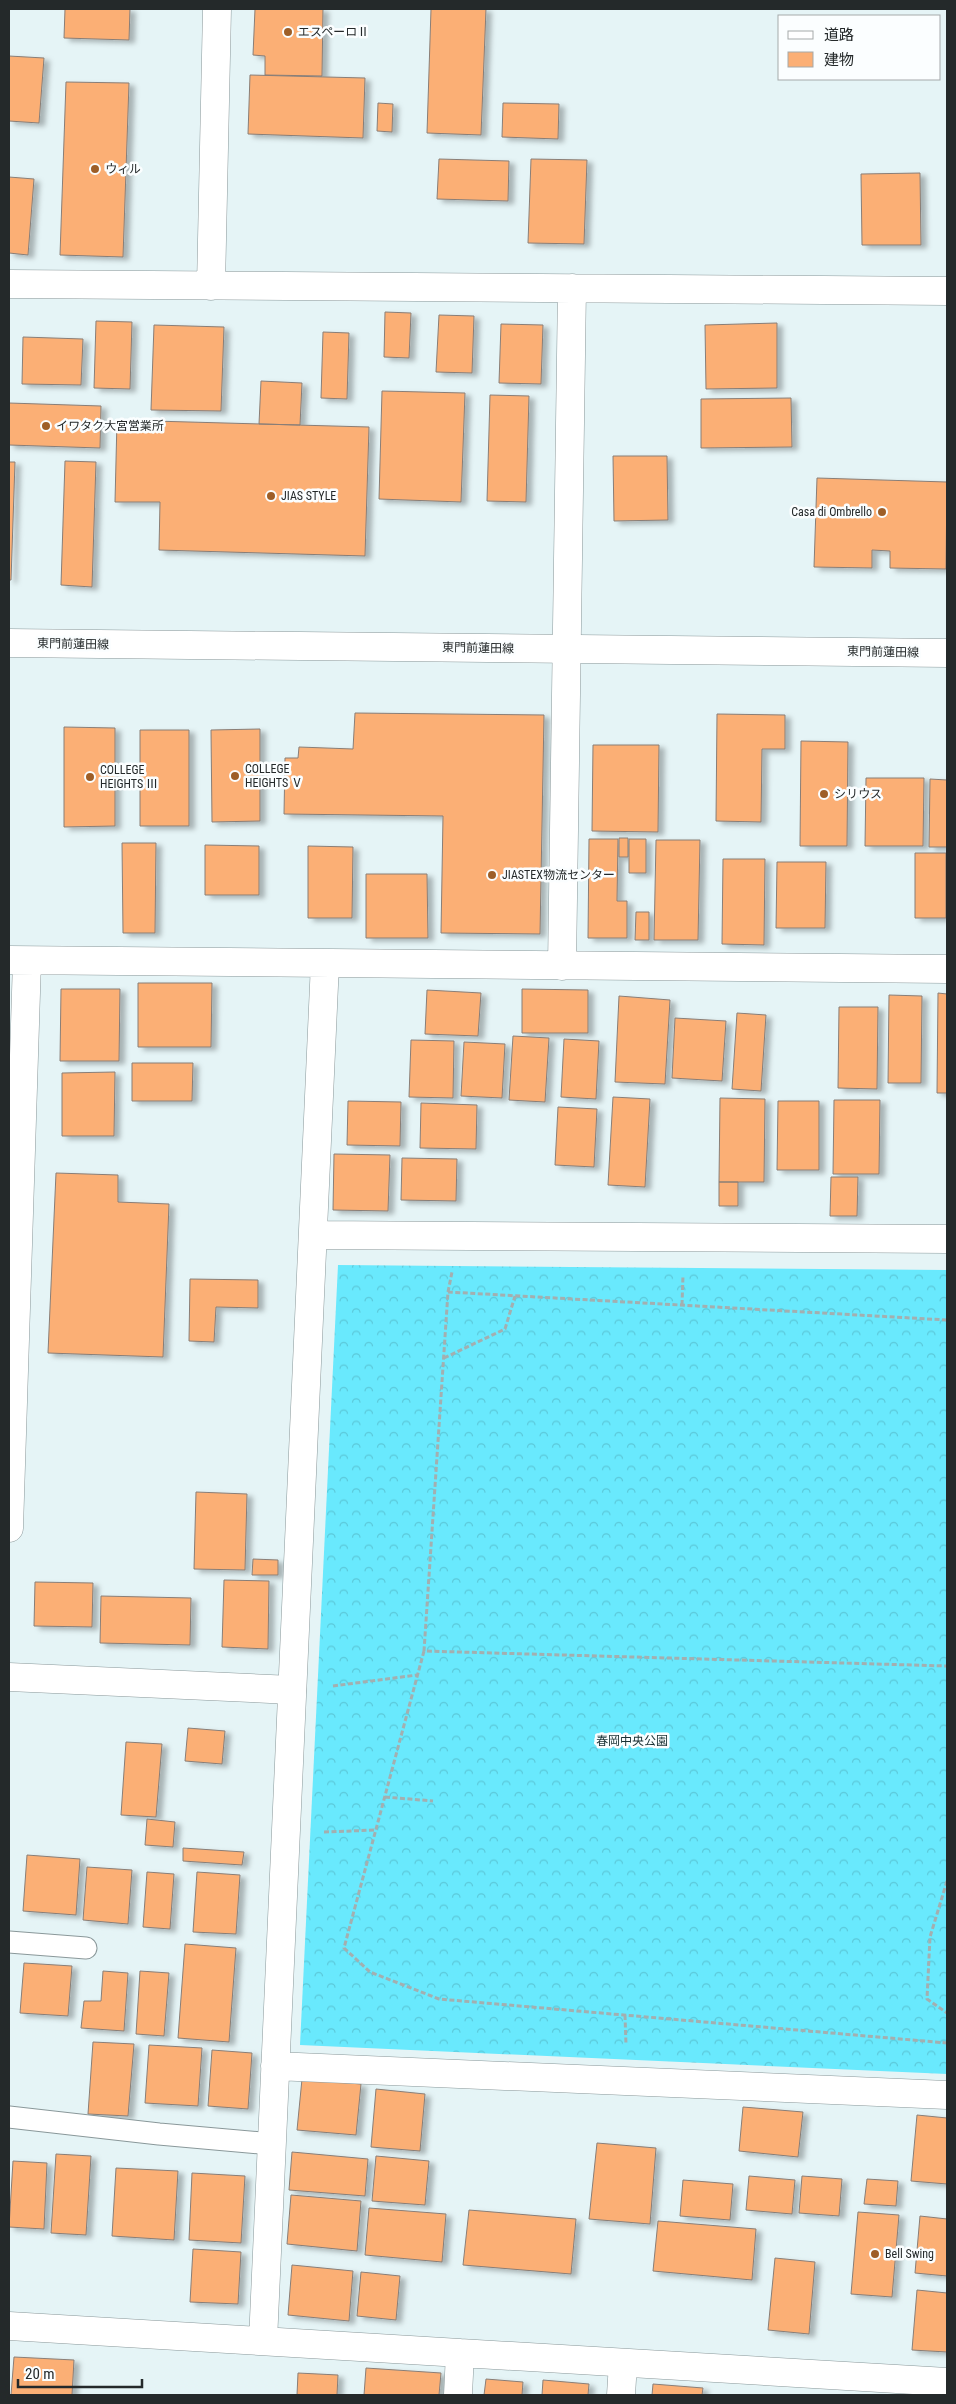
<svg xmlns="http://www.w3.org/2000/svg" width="956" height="2404" font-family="'Roboto Condensed','Noto Sans JP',sans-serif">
  <defs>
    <pattern id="forest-crowns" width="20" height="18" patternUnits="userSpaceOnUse" patternTransform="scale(1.25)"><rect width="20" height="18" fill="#69e9fd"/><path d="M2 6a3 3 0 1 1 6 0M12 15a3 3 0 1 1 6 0" fill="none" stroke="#5bc8d9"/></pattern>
    <filter id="shadow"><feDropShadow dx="5.5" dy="3" stdDeviation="2.5" flood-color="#0004"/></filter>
  </defs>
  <rect width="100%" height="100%" fill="#e5f4f6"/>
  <path fill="url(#forest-crowns)" d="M338 1265 947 1270V2074L300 2045Z"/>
  <path fill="#fbaf75" stroke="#897e77" filter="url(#shadow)" d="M65 9H130L129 40 64 38Z
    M255 9H323L322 76 265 75V56L253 55Z
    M431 9H486L481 135 427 133Z
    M9 56 44 58 39 123 9 121Z
    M250 75 365 78 363 138 248 134Z
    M66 82 129 83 123 257 60 255Z
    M378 103 393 104 392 132 377 131Z
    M503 103 559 104 558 139 502 137Z
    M439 159 509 161 508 201 437 199Z
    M531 159 587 160 584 244 528 243Z
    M920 173 921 245H862L861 174Z
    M9 177 34 179 28 255 9 253Z
    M385 312 411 313 409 358 384 357Z
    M439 315 474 316 472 373 436 372Z
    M96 321 132 322 130 389 94 388Z
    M777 323V388L706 389 705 325Z
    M501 324 543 325 541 384 499 383Z
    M154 325 224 327 221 411 151 410Z
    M323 332 349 333 347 399 321 398Z
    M23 337 83 339 81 385 22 384Z
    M261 381 302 383 300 425 259 424Z
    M382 391 465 393 461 502 379 499Z
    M490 395 529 396 526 502 487 501Z
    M791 398 792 447 701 448V399Z
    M9 403 101 406 100 448 9 445Z
    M117 420 369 427 365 556 159 550 160 502H115Z
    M613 456H667L668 520 614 521Z
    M65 461 96 462 92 587 61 585Z
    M9 462H15L11 580H9Z
    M817 478 947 482 946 569 890 568V551L872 550V568L814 567Z
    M355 713 544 715 540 934 441 933 443 816 284 814 285 758H298L299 747 353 749Z
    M717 714 785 715V749H762L761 822 716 821Z
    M64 727 115 728V826L64 827Z
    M260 729V821L212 822 211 730Z
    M140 730H189V826H140Z
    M801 741 848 742 847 846H800Z
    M593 745H659L658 832 592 831Z
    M866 778H924L923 846H865Z
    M930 779 947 780V847H929Z
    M619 838H628V857H619Z
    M589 839H618L617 901H627V938H588Z
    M629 839H646V873H629Z
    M656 840H700L698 940H654Z
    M122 843H156L155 933H123Z
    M205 845 259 846V895H205Z
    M308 846 353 847 352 918H308Z
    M915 853H946V918H915Z
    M723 859H765L764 945 722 944Z
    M777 862H826L825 928H776Z
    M366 874H427L428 938H366Z
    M636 912H649V940H635Z
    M138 983H212L211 1047H138Z
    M61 989H120L119 1061H60Z
    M522 989 588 990V1033H522Z
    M427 990 481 993 478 1036 425 1034Z
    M938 993 947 994V1093H937Z
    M889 995 922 996 921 1083H888Z
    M619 996 670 1000 665 1084 615 1082Z
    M839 1007H878L877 1089 838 1088Z
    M737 1013 766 1015 761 1091 732 1089Z
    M675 1018 726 1021 722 1081 672 1078Z
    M513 1036 549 1038 545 1102 509 1100Z
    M564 1039 599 1041 596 1099 561 1097Z
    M411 1040 454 1041 453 1098 409 1097Z
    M464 1042 505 1044 502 1098 461 1096Z
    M132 1063H193L192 1101H132Z
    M115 1072 114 1136H62V1073Z
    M613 1097 650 1099 645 1187 608 1185Z
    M720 1098 765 1099 764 1182H719Z
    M834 1100H880L879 1174H833Z
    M348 1101 401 1102 400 1146 347 1145Z
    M778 1101H819V1170H777Z
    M421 1103 477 1105 476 1149 420 1148Z
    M558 1107 597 1109 594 1167 555 1165Z
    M334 1154 390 1155 388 1211 333 1210Z
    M402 1158 457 1159 456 1201 401 1200Z
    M56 1173 118 1175V1202L169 1204 163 1357 48 1353Z
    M831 1177H858L857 1216H830Z
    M719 1182H738V1206H719Z
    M190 1279 258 1280V1308L216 1307 214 1342 189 1341Z
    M196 1492 247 1494 245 1570 194 1569Z
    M253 1559 278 1560V1575H252Z
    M224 1580 269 1581 268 1649 222 1647Z
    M35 1582 93 1583 92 1627 34 1626Z
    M101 1596 191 1598 190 1645 100 1643Z
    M188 1728 225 1731 222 1764 185 1761Z
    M126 1742 162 1744 156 1817 121 1815Z
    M147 1819 175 1822 173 1847 145 1845Z
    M183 1848 244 1852 242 1865 183 1861Z
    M27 1855 80 1859 76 1915 23 1911Z
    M87 1867 132 1870 128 1924 83 1920Z
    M147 1872 174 1874 170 1929 143 1927Z
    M197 1872 240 1875 236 1934 193 1932Z
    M185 1944 236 1948 229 2042 178 2038Z
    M24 1963 72 1966 68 2016 20 2013Z
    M103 1971 128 1973 124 2031 81 2028 84 2001H101Z
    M140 1971 169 1973 164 2036 136 2034Z
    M93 2042 134 2044 128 2116 88 2114Z
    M149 2045 202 2048 198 2106 145 2103Z
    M212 2050 252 2053 248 2109 208 2106Z
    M302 2079 361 2084 356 2135 297 2130Z
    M376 2089 425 2094 420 2151 371 2147Z
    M743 2107 803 2112 798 2157 739 2151Z
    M917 2115 947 2118V2184L911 2181Z
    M597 2143 656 2148 650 2224 589 2219Z
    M292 2152 368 2159 365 2196 289 2190Z
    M56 2154 91 2156 86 2235 51 2233Z
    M376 2156 429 2161 425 2205 372 2201Z
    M13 2161 47 2163 44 2229 9 2227Z
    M116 2168 178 2171 174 2240 112 2236Z
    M192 2173 245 2176 241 2243 189 2240Z
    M749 2176 795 2180 792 2214 746 2210Z
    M802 2176 842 2179 839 2216 799 2213Z
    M867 2179 898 2181 896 2206 864 2204Z
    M683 2180 733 2184 730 2220 680 2216Z
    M291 2195 361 2201 357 2251 287 2244Z
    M369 2208 446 2214 442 2262 365 2255Z
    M469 2210 576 2219 571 2274 463 2265Z
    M858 2212 899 2215 892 2297 851 2294Z
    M920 2216 947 2219V2276L915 2273Z
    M658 2221 756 2229 752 2280 653 2271Z
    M193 2249 241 2252 238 2304 190 2302Z
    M775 2258 815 2262 809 2334 768 2330Z
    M292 2265 353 2271 349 2321 288 2315Z
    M361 2272 400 2276 396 2320 357 2316Z
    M917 2290 947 2293V2352L912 2350Z
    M14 2357 74 2360 72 2395H11Z
    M366 2368 441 2373 439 2395H364Z
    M298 2373 338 2375 337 2395H297Z
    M486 2379 523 2382 522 2395H484Z
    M543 2380 589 2384 588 2395H542Z
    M653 2384 703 2388 702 2395H652Z"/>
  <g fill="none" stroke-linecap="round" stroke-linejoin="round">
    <g stroke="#8a989a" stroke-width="23">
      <path id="lane" d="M9 1942 86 1948
        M9 2117 159 2134 272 2144"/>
    </g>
    <g stroke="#8a989a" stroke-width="29">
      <path id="street" d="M9 284 947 291
        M211 286 217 9
        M9 960 947 969
        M562 966 572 288
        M313 1235 947 1239
        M9 1528 27 961
        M275 2066 947 2095
        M9 2326 947 2382
        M263 2341 325 963
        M458 2395 460 2353
        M621 2395 623 2363"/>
    </g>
    <g stroke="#8a989a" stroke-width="29">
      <path id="secondary" d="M9 643 947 653
        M9 1677 292 1690"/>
    </g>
    <path stroke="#a3afb0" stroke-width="3" stroke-dasharray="5 2.5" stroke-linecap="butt" d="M448 1292 452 1272
      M682 1305 683 1275
      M947 1320 448 1292 424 1651 947 1666
      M444 1358 505 1329 515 1296
      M424 1651 344 1948 370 1972 439 1999 947 2043
      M333 1686 417 1675
      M385 1797 433 1801
      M324 1832 376 1830
      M947 1881 930 1937 927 1999 947 2013
      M625 2015 626 2045"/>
    <use href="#lane" stroke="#fff" stroke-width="21"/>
    <use href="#street" stroke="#fff" stroke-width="28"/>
    <use href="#secondary" stroke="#fff" stroke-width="28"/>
  </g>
  <g fill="#9e5e27" stroke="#fbfeff" stroke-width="2">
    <circle cx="288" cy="32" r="5"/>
    <circle cx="95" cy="169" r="5"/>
    <circle cx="46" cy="426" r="5"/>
    <circle cx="271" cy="496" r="5"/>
    <circle cx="882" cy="512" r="5"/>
    <circle cx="235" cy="776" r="5"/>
    <circle cx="90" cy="777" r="5"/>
    <circle cx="824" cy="794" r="5"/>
    <circle cx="492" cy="875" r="5"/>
    <circle cx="875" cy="2254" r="5"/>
  </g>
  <g text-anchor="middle" stroke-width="5" stroke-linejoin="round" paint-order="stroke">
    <g font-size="12" fill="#24292a" stroke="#fbfeff" text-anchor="start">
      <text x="298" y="36">エスペーロⅡ</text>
      <text x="105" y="173">ウィル</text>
      <text x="56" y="430">イワタク大宮営業所</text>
      <text x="281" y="500">JIAS STYLE</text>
      <text x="872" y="516" text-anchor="end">Casa di Ombrello</text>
      <text x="245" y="773">COLLEGE<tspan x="245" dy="14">HEIGHTS Ⅴ</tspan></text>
      <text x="100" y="774">COLLEGE<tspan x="100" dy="14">HEIGHTS Ⅲ</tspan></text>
      <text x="834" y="798">シリウス</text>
      <text x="502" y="879">JIASTEX物流センター</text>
      <text x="885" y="2258">Bell Swing</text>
    </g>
    <g font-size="12" fill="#24292a" stroke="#fbfeff">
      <text transform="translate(73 644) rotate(1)" y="4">東門前蓮田線</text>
      <text transform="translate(478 648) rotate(1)" y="4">東門前蓮田線</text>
      <text transform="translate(883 652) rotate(1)" y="4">東門前蓮田線</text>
    </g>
    <g font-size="12" fill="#193033" stroke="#fbfeff">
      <text x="632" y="1745">春岡中央公園</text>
    </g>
  </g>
  <rect width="956" height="2404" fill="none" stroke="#24292a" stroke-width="20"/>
  <rect x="778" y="15" width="162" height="65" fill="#fbfeff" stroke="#a5a9aa"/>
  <rect x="788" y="31" width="25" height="8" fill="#ffffff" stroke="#a5a9aa"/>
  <text x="824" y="40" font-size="15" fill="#24292a">道路</text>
  <rect x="788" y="52" width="25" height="15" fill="#fbaf75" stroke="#a5a9aa"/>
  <text x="824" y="65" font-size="15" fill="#24292a">建物</text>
  <path d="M18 2379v8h124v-8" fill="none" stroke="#24292a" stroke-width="2.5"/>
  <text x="25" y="2379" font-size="15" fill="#24292a" stroke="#fbfeff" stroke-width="4" paint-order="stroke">20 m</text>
</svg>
